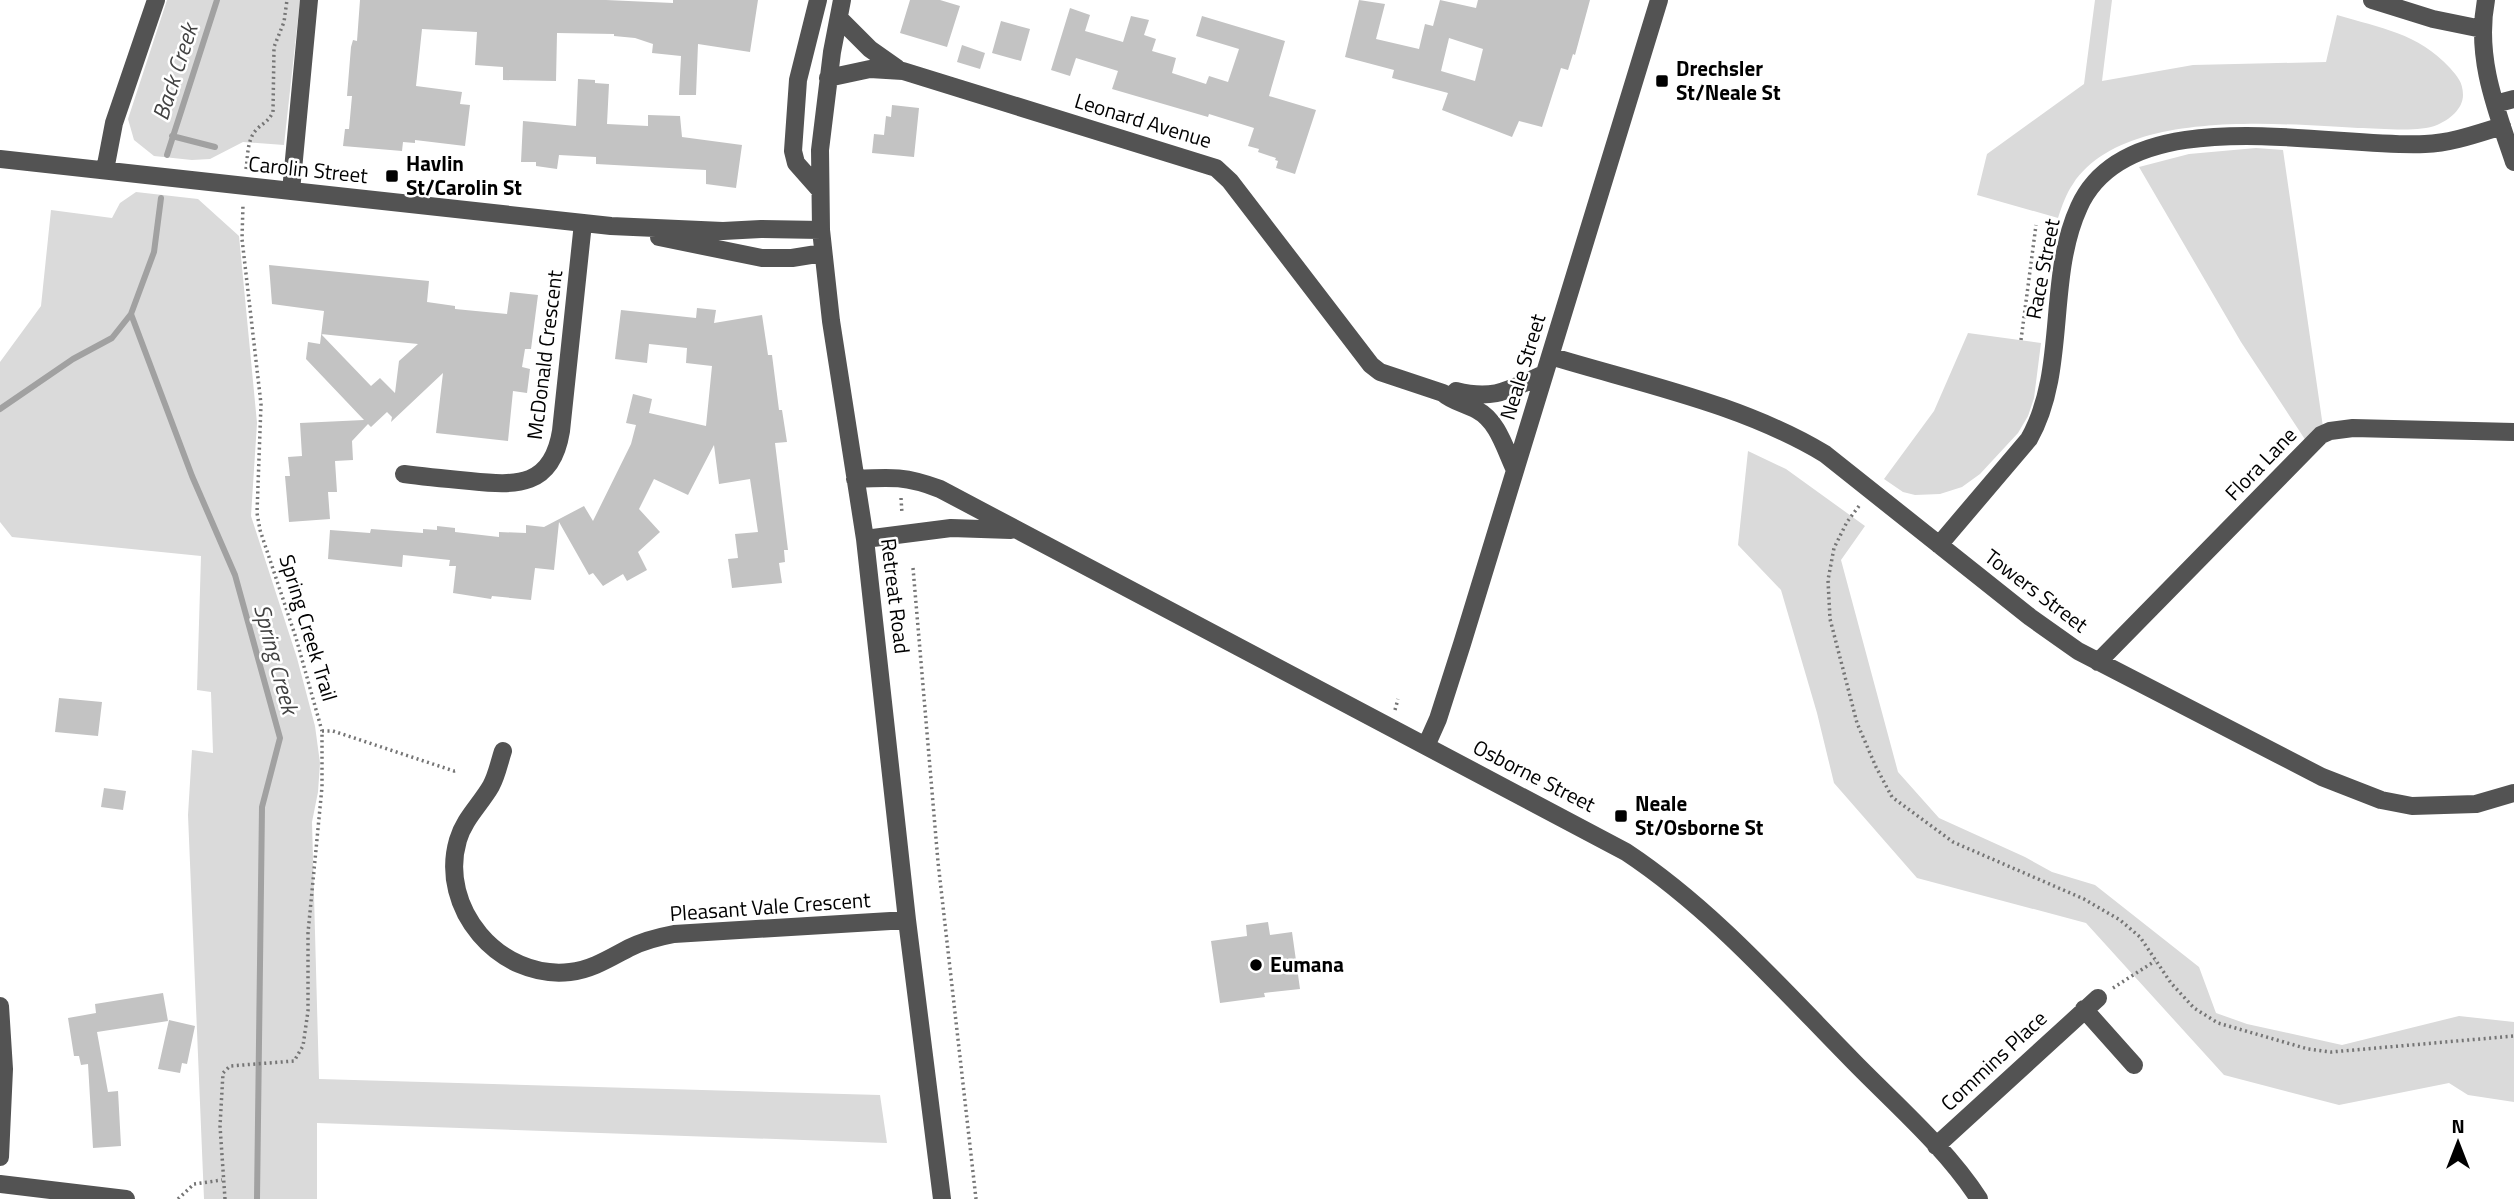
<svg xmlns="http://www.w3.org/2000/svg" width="2514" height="1199" font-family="'Titillium Web',sans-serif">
  <rect width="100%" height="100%" fill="#fff"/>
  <path fill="#dadada" d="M167 0H300L284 145 243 142 210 159 192 160 154 156 134 140 128 119Z
    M2095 0H2112L2102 81 2193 65 2326 62 2337 15C2380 28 2418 33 2450 68 2457 76 2463 82 2463 95 2463 109 2449 120 2437 125 2418 133 2379 128 2358 128 2279 124 2123 108 2073 184 2066 194 2062 206 2058 218L1977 195 1987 154 2084 84Z
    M2256 148 2283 150 2323 427 2306 441 2241 342 2139 167 2189 154Z
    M136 192 198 199 239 236 257 423 251 516 297 658 315 726 320 763 318 792 312 822 319 1079 880 1095 887 1143 317 1123V1199H204L188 815 192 750 213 753 211 692 197 690 201 556 12 537 0 522V362L41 306 51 210 112 218 120 203Z
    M1968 333 2041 343 2034 398 2028 416 2018 433 1980 474 1962 487 1940 494 1915 495 1903 492 1884 479 1934 411Z
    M1748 451 1786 469 1865 526 1841 560 1898 772 1939 818 2025 857 2052 872 2095 885 2199 967 2216 1013 2247 1024 2342 1045 2459 1016 2514 1022V1102L2468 1095 2449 1083 2339 1105 2224 1075 2086 923 1917 878 1834 783 1817 713 1781 590 1738 545Z"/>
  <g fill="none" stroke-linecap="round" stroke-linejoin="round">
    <path stroke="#a1a1a1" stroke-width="6" d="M172 136 215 147
      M167 155 217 0
      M131 314 192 476 235 575 280 738 262 807 257 1199
      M0 409 73 359 112 338 131 314 154 252 161 198"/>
  </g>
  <path fill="#c3c3c3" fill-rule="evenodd" d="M360 0H606L673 3V0H758L750 52 698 44 696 95H679L681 56 652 53 653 44 635 38 614 36V34L557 33 556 81 503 80V67L475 65 477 32 422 29 416 86 462 92 460 104 470 105 465 146 415 140V143L403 142 402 151 343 146 345 129H349L352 96H347L351 47 353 40 357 41Z
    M910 0H940L960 6 947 47 900 33Z
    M1359 0 1385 4 1376 39 1419 49 1425 24 1433 26 1440 0 1476 8 1478 0H1590L1575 55 1573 54 1568 70 1561 68 1542 127 1519 121 1512 137 1442 110 1448 93 1392 78 1394 70 1345 57ZM1449 38 1483 49 1475 81 1441 71Z
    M1070 8 1090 15 1085 31 1123 42 1131 16 1149 20 1144 35 1156 39 1152 51 1176 58 1172 73 1206 84 1209 76 1228 82 1239 49 1196 36 1202 16 1285 41 1269 96 1316 110 1295 174 1276 168 1278 161 1275 160 1276 158 1258 152 1259 149 1248 146 1254 128 1209 114 1208 117 1112 89 1118 71 1076 58 1070 76 1051 70Z
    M1001 21 1030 29 1021 61 992 53Z
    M962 45 985 53 980 69 957 62Z
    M578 79 595 80V83L609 84 607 124 648 126V115L680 116 682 137 742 145 736 188 706 184V170L596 164V157L559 155 557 169 536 166V162H521L523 121 576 126Z
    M892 105 919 108 914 157 872 153 874 134 884 135 886 116 891 117Z
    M269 265 429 281 427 302 455 306V309L507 314 510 292 538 295 531 349H525L522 367 530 369 527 393 513 391 508 441 436 433 443 373 391 422 392 417 387 412 371 427 368 424 352 441 353 460 335 461 337 492H328L330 519 289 522 285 476H290L288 457 302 456 300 423 364 420 306 359 308 342 320 344 324 311 272 304ZM321 334 388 341 418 344 399 361 395 393 380 378 371 386Z
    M697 308 716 310 714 323 762 315 768 355H772L779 410H782L787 442 775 443 788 550H784L785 562 779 563 782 583 732 588 728 559 738 558 735 534 758 532 750 479 719 484 714 445 688 495 654 479 639 509 660 532 638 552 647 570 627 581 623 574 603 586 593 573 589 575 559 522 554 570 535 568 531 600 492 596 491 599 453 593 456 566H449L450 560 403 555 402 567 328 559 330 530 370 533 371 529 423 533V529L437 530V526L455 528V532L499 537V532L526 533V525L544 527 584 506 593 521 631 444 636 425 626 423 633 394 652 399 649 413 706 426 712 366 686 363 687 348 649 344 647 363 615 359 621 310 696 318Z
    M59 698 102 702 98 736 55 732Z
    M104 788 126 791 123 810 101 807Z
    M1268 922 1270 935 1292 932 1300 989 1264 993 1265 997 1220 1003 1211 941 1247 936 1246 925Z
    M163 993 168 1021 97 1032 108 1092 118 1091 121 1146 93 1148 88 1064 81 1065 79 1056H74L68 1018 96 1013 95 1004Z
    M169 1020 195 1026 187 1064 182 1063 180 1073 158 1069Z"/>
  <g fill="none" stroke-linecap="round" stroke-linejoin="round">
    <path stroke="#757575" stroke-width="3.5" stroke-dasharray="2 3.5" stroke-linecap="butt" d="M246 169C248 155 247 139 257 129 263 123 269 121 273 112L274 47 284 22 287 0
      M2021 340 2036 225
      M901 498 902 514
      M1859 506 1847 522 1834 548 1828 580 1830 619 1857 723 1876 767 1892 797 1953 842 2084 899 2120 920 2140 937 2171 983 2194 1008 2218 1023 2308 1049 2331 1052 2514 1036
      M913 568 938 862 976 1199
      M1395 710 1398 699
      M322 731H333L454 771 458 770
      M2113 988 2155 961
      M178 1199 194 1184 222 1180
      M225 1199 220 1126 223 1073 230 1066 294 1061 303 1046 308 1011V933L322 787V731L296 638 260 530 257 513 261 404 242 239 243 204"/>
    <path stroke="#535353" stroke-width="18" d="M818 0 798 80 793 151 796 163 819 189
      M842 0 832 52 820 150 821 230 831 321 865 539 907 920 942 1199
      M2372 0 2433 19 2482 29
      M2486 0C2475 57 2496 109 2514 162
      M839 18 870 49 897 68
      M828 78 870 69 903 71 1216 168 1230 181 1371 365 1380 372 1443 393C1453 402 1465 403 1477 410 1498 421 1505 449 1515 470
      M2495 104 2514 99
      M0 159 611 226 723 231 761 229 821 230
      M105 170 114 123 156 0
      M291 191 309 0
      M659 237 762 258H792L823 253
      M1550 356C1642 384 1742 404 1825 454L2030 617 2078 651 2322 777 2381 800 2412 806 2476 804 2514 793
      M1456 391C1495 401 1510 389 1544 374
      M404 474C426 477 448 479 470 481 517 486 552 487 561 431L583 223
      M855 479C891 477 906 476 940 489L1626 852C1712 909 1781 988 1853 1061 1896 1105 1946 1148 1979 1199
      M865 539 951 528 1011 530
      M1939 545 2029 439C2068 370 2046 279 2079 207 2128 97 2330 149 2425 144 2451 143 2476 134 2502 126
      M2098 662 2321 435 2330 431 2353 428 2514 432
      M1426 746 1438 719 1462 644 1659 0
      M503 751C499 763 497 775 491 786 480 805 464 819 458 840 438 908 499 980 570 972 591 970 610 958 629 948 643 941 658 937 674 934L907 920
      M0 1006 4 1069 0 1157
      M2084 1009 2134 1065
      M1936 1146 2098 998
      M0 1184 126 1199"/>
  </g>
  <g fill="#000" stroke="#fff" stroke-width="2.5">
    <rect x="1655" y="74" width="14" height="14" rx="3.5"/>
    <rect x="385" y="169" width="14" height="14" rx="3.5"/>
    <rect x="1614" y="809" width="14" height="14" rx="3.5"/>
    <circle cx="1256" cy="965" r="7"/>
  </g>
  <g text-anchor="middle" stroke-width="5" stroke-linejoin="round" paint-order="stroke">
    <g font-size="21" font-weight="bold" fill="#000" stroke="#fff" text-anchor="start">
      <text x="1676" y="76">Drechsler<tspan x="1676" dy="24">St/Neale St</tspan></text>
      <text x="406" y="171">Havlin<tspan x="406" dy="24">St/Carolin St</tspan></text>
      <text x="1635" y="811">Neale<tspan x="1635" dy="24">St/Osborne St</tspan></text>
      <text x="1270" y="972">Eumana</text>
    </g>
    <g font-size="21" fill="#000" stroke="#fff">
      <text transform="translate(1143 121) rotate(17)" y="7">Leonard Avenue</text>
      <text transform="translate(308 170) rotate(6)" y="7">Carolin Street</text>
      <text transform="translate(2043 269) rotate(-79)" y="7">Race Street</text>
      <text transform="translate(545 355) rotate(-83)" y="7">McDonald Crescent</text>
      <text transform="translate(1523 367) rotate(-73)" y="7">Neale Street</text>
      <text transform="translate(2261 464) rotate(-46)" y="7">Flora Lane</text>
      <text transform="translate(2036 591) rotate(37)" y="7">Towers Street</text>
      <text transform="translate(895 596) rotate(83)" y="7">Retreat Road</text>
      <text transform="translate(308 628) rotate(73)" y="7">Spring Creek Trail</text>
      <text transform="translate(1534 776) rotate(27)" y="7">Osborne Street</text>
      <text transform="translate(770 907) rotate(-4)" y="7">Pleasant Vale Crescent</text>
      <text transform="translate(1994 1061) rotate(-43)" y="7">Commins Place</text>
    </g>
    <g font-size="23" font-style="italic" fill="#424242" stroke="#fff">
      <text transform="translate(175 72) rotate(-72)" y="8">Back Creek</text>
      <text transform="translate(276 659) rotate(75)" y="8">Spring Creek</text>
    </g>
  </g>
  <g transform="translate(2458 1143)" stroke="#ffffff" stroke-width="5" paint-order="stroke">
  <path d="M0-5L12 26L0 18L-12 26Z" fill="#000000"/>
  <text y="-10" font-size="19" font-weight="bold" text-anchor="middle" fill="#000000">N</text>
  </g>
</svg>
